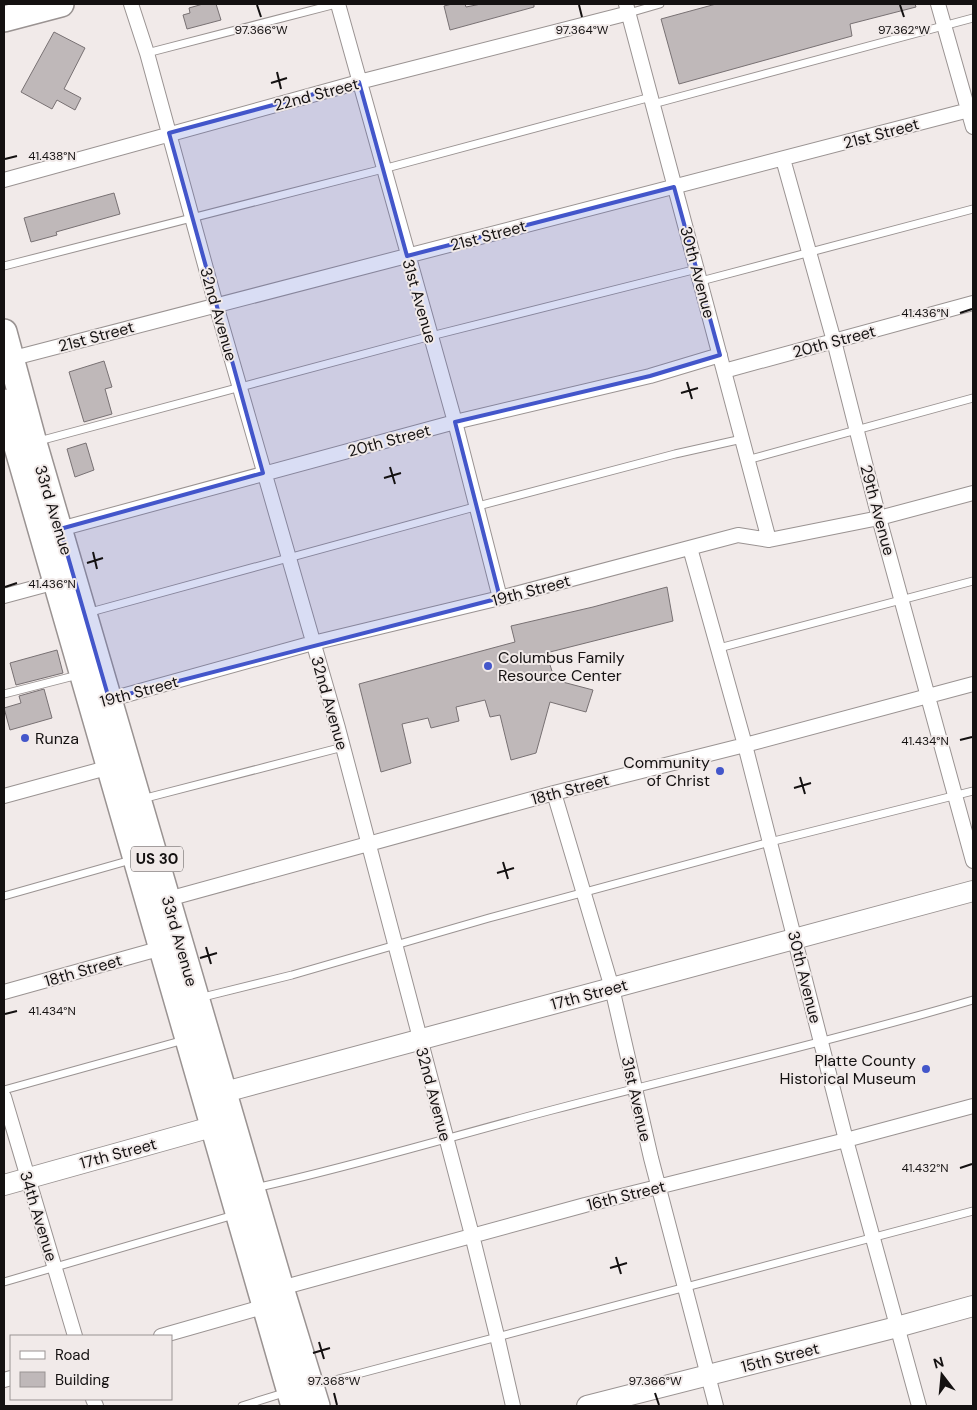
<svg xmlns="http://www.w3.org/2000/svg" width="977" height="1410" font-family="'DM Sans',sans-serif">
  <rect width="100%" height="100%" fill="#f1eae9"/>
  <path fill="#bfb8b9" stroke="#787173" d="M203 4H216L221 20 187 29 183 15 190 13 189 8Z
    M452 4H465L466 7 481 4H534V7L450 30 444 6Z
    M716 4H915L916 7 850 24 852 36 679 84 661 19Z
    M54 32 85 48 64 89 81 98 75 110 57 100 52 109 21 92Z
    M114 193 120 214 56 232 57 235 31 242 24 218Z
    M104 361 112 387 105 389 112 414 84 422 69 372Z
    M86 443 94 470 75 477 67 449Z
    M667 587 673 621 546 653 555 680 593 690 586 712 550 702 536 753 511 760 500 715 490 717 485 700 456 707 459 721 431 728 428 718 402 724 411 763 381 772 359 684 515 642 511 626 593 607Z
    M57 650 63 673 16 685 10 663Z
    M44 689 52 718 10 730 4 708 21 703 19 696Z"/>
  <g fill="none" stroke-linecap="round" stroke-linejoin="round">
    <g stroke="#9a9392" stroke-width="9">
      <path id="lane" d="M629 13 660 4
        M147 53 336 4
        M653 104 973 18
        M4 266 383 169 651 97
        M701 281 973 209
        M39 441 431 336 697 269
        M747 460 973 398
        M87 613 478 506 675 454 742 439
        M719 648 973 581
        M4 694 78 675
        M142 799 343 747
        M4 896 131 860
        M199 998 292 975 489 918 770 842 973 791
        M4 1090 184 1040
        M255 1188C355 1166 453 1136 552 1110 692 1073 834 1041 973 1000
        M4 1282 234 1215
        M316 1385 973 1211
        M242 1406 287 1392"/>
    </g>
    <g stroke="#9a9392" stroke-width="16">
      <path id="street" d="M131 4 147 53 216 305 338 728 472 1235 497 1336 513 1406
        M338 4 455 422 500 598
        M626 4 769 540
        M938 4 973 127
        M783 159 834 341 879 518 973 861
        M4 180 359 82 629 13
        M6 360 973 109
        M724 371 973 303
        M60 529 455 422 650 376 720 355
        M690 548 745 745 846 1140 919 1406
        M4 596 56 582
        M104 701 313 643 500 598 738 535 769 540 879 518 973 493
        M554 793 612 988 651 1158 716 1406
        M4 796 114 766
        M168 899 554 793 745 745 973 684
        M4 992 162 948
        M4 1097 75 1336
        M281 1288 585 1205 846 1140 973 1106
        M161 1336 266 1306
        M4 1380 11 1378
        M93 1399 96 1406"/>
    </g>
    <g stroke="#9a9392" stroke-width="22">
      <path id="secondary" d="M210 1096 973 891
        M4 1185 226 1123
        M587 1406 897 1327 973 1306"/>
    </g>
    <g stroke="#9a9392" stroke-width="28">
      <path id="highway" d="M4 19 61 4
        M4 332 34 443 281 1288 317 1406
        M4 402 294 1406"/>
    </g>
    <use href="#lane" stroke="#fff" stroke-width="7"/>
    <use href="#street" stroke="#fff" stroke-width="14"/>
    <use href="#secondary" stroke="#fff" stroke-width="20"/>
    <use href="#highway" stroke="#fff" stroke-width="25"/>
  </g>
  <path fill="#4356ca" fill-opacity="0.2" stroke="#4356ca" stroke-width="4" stroke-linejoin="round" d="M359 82 407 256 674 187 720 355 650 376 455 422 500 598 109 699 60 529 263 473 169 133Z"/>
  <path fill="none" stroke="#141111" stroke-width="2" d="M257 5 261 17M579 5 582 17M900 5 904 17M277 72 281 89M271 83 287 78M5 159 17 156M960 313 972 309M687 382 692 399M681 393 698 388M390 467 395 484M384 478 401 473M93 552 97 569M87 563 103 558M5 587 17 583M960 740 972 737M800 777 805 794M794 788 811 783M503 862 508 879M497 873 514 868M206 947 211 964M200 958 217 953M5 1014 17 1011M960 1168 972 1164M616 1257 621 1274M610 1268 627 1263M319 1342 324 1359M313 1353 330 1348M334 1393 337 1405M655 1393 659 1405"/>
  <g fill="#4356ca" stroke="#f1eae9" stroke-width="2">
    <circle cx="488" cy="666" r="5"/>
    <circle cx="25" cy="738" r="5"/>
    <circle cx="720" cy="771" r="5"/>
    <circle cx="926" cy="1069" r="5"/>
  </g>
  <g text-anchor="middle" stroke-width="4" stroke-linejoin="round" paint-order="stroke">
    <rect fill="#f1eae9" stroke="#565252" stroke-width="1" x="131" y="846.5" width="52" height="25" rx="4"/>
    <g font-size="15" font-weight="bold" fill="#141111">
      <text x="157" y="864">US 30</text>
    </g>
    <g font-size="16" fill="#141111" stroke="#f1eae9">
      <text transform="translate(316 94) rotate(-15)" y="6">22nd Street</text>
      <text transform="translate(881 133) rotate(-15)" y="6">21st Street</text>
      <text transform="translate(488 235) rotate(-15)" y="6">21st Street</text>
      <text transform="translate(698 272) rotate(75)" y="6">30th Avenue</text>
      <text transform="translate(420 301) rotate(74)" y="6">31st Avenue</text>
      <text transform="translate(219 314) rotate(74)" y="6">32nd Avenue</text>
      <text transform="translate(96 336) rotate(-15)" y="6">21st Street</text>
      <text transform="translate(834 341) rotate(-15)" y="6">20th Street</text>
      <text transform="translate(389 440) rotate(-15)" y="6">20th Street</text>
      <text transform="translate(54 510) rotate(73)" y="6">33rd Avenue</text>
      <text transform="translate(878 510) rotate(75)" y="6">29th Avenue</text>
      <text transform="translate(531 590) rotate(-15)" y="6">19th Street</text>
      <text transform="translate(139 691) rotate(-15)" y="6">19th Street</text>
      <text transform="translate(330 703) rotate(74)" y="6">32nd Avenue</text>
      <text transform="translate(570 789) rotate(-15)" y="6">18th Street</text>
      <text transform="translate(180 941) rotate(74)" y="6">33rd Avenue</text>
      <text transform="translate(83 970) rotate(-16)" y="6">18th Street</text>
      <text transform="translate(805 977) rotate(76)" y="6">30th Avenue</text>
      <text transform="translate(589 994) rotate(-15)" y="6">17th Street</text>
      <text transform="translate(434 1094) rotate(75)" y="6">32nd Avenue</text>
      <text transform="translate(637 1099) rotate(77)" y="6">31st Avenue</text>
      <text transform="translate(118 1153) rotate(-15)" y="6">17th Street</text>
      <text transform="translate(626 1195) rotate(-14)" y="6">16th Street</text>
      <text transform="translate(39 1216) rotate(73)" y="6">34th Avenue</text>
      <text transform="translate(780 1357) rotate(-14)" y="6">15th Street</text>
    </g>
    <g font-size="16" fill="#141111" stroke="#f1eae9" text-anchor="start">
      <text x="498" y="663">Columbus Family<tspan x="498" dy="18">Resource Center</tspan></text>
      <text x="35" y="744">Runza</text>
      <text x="710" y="768" text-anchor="end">Community<tspan x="710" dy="18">of Christ</tspan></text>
      <text x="916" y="1066" text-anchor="end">Platte County<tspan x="916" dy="18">Historical Museum</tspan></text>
    </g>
  </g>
  <g font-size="12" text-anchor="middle" fill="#141111" stroke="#f1eae9" stroke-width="4" stroke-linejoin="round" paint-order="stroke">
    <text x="261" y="34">97.366°W</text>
    <text x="582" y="34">97.364°W</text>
    <text x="904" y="34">97.362°W</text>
    <text x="52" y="160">41.438°N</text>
    <text x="925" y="317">41.436°N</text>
    <text x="52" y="588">41.436°N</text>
    <text x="925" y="745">41.434°N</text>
    <text x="52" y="1015">41.434°N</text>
    <text x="925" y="1172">41.432°N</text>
    <text x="334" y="1385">97.368°W</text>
    <text x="655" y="1385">97.366°W</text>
  </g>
  <rect width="977" height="1410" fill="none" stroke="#141111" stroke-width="10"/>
  <rect x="10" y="1335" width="162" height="65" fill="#f1eae9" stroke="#999393"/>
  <rect x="20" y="1351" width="25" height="8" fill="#ffffff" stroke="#999393"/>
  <text x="55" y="1360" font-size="15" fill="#141111">Road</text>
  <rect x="20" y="1372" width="25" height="15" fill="#bfb8b9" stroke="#999393"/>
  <text x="55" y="1385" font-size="15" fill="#141111">Building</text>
  <g transform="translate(942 1375) rotate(344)" stroke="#f1eae9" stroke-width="4" paint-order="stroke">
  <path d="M0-4L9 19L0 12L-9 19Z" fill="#141111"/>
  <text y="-8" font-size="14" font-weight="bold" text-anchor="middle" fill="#141111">N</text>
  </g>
</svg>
